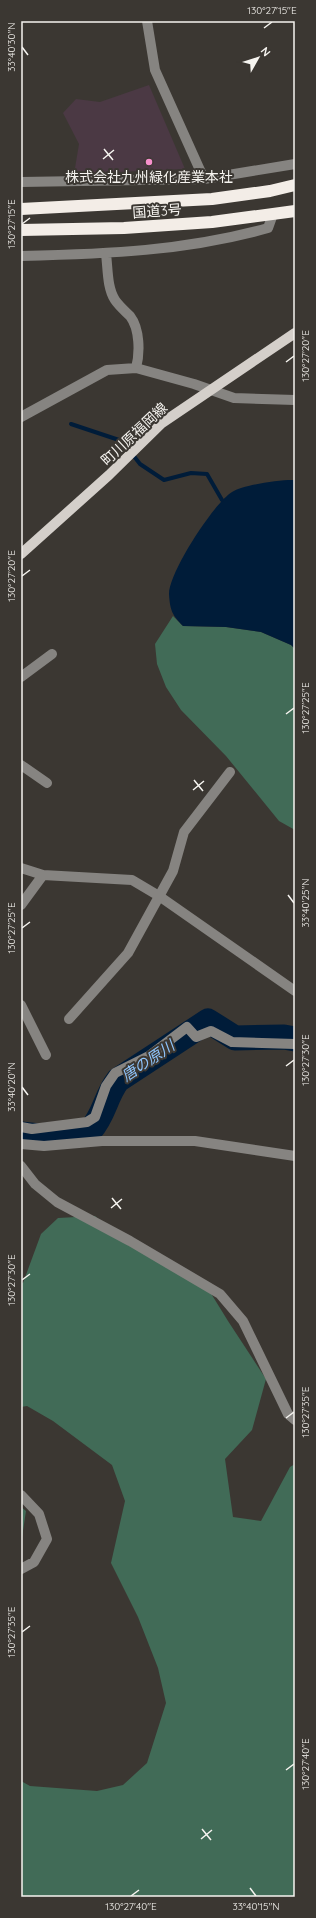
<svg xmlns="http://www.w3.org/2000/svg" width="316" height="1918" font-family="Quicksand,'Noto Sans JP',sans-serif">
  <rect width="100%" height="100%" fill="#3b3732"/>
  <path fill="#4b3944" d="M149 85 185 169 74 174 79 144 63 113 76 99 100 102Z"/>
  <path fill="#416b57" d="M173 616 183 626 226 627 261 632 291 645 295 649V830L279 821 226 756 181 710 166 687 157 664 155 644Z
    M95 1216 128 1245 207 1287 228 1321 266 1379 252 1430 225 1459 233 1517 261 1521 290 1467 295 1464V1897H21V1781L30 1786 97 1791 123 1785 147 1763 166 1703 158 1668 138 1617 111 1563 125 1501 112 1465 53 1421 27 1406 21 1407V1283H23L41 1234 58 1218Z
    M21 1507 26 1511 21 1544Z"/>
  <path fill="#001c39" d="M295 480V649L291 645 261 632 226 627 183 626C172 615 170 610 169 594 169 572 214 503 232 492 243 485 282 479 295 480Z"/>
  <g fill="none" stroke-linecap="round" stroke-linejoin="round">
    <path stroke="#001c39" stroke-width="4" d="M71 424 122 441 140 464 164 480 191 473 207 474 222 500"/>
    <path stroke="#001c39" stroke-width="25" d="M21 1134 39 1136 90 1131C105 1114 105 1097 118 1080L208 1021 235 1038 284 1037 295 1039"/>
    <path stroke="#868481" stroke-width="10" d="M147 21 155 70 204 179
      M21 182 204 179 295 164
      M106 254C108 269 107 288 115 300 119 306 125 311 130 316 140 329 140 353 136 368
      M21 256C106 254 186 251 268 228L273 214
      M21 417 107 370 136 368 194 384 234 398 295 400
      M21 677 52 654
      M21 765 47 783
      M21 868 43 875 132 880 159 896 295 991
      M21 905 43 875
      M21 1005 46 1055
      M69 1019 128 953 173 871 184 832 230 772
      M21 1127 32 1129 87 1122 95 1117 106 1086 115 1073 149 1056 187 1027 196 1037 211 1031 232 1042 295 1044
      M21 1144 44 1146 102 1141H195L295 1156
      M21 1166 35 1184 57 1202 130 1241 220 1294 243 1321 288 1414 295 1420
      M21 1495 39 1514 47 1539 34 1562 21 1569"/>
    <path stroke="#d4cfca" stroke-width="10" d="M21 554 109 475 162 423 295 333"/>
    <path stroke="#f3ede7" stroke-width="12" d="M21 209 212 199 270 191 295 185
      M21 230 124 228 212 222 295 211"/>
  </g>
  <path fill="none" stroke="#f6f4f0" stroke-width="1.5" d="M264 28 272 22M22 47 28 55M104 149 113 160M103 159 114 150M22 224 30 218M286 362 294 356M22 576 30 570M286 714 294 708M194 780 203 791M193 790 204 781M288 895 294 903M22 928 30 922M286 1066 294 1060M22 1087 28 1095M112 1198 121 1209M111 1208 122 1199M22 1280 30 1274M286 1418 294 1412M22 1632 30 1626M286 1770 294 1764M202 1829 211 1840M201 1839 212 1830M250 1888 256 1896M131 1896 139 1890"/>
  <circle fill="#f790cd" stroke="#3b3732" stroke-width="1.5" cx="149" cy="162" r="4"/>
  <g text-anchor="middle" stroke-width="4" stroke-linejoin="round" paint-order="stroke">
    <g font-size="14" fill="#f6f4f0" stroke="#3b3732">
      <text x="149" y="182">株式会社九州緑化産業本社</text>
    </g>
    <g font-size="14" fill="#f6f4f0" stroke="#3b3732">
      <text transform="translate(157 211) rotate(-4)" y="5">国道3号</text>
      <text transform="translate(134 434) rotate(-43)" y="5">町川原福岡線</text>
    </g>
    <g font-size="15" font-style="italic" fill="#8fc5fd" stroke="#3b3732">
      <text transform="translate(148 1061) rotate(-34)" y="5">唐の原川</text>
    </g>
  </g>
  <rect width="316" height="1918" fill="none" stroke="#3b3732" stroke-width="44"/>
  <g transform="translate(258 58) rotate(51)" stroke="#3b3732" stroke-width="3" paint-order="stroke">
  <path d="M0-3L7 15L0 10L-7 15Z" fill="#f6f4f0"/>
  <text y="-6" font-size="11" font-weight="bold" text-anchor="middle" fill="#f6f4f0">N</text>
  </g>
  <rect x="22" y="22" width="272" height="1874" fill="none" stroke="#f6f4f0" stroke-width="1.5"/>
  <g font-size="10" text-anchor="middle" fill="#f6f4f0">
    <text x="272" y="14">130°27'15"E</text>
    <text transform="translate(11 47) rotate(-90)" y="4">33°40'30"N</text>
    <text transform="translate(11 224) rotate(-90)" y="4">130°27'15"E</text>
    <text transform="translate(305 356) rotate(-90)" y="4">130°27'20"E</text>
    <text transform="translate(11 576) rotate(-90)" y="4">130°27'20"E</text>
    <text transform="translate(305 708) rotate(-90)" y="4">130°27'25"E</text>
    <text transform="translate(305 903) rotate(-90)" y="4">33°40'25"N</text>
    <text transform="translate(11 928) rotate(-90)" y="4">130°27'25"E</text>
    <text transform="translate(305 1060) rotate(-90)" y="4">130°27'30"E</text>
    <text transform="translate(11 1087) rotate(-90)" y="4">33°40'20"N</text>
    <text transform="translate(11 1280) rotate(-90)" y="4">130°27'30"E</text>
    <text transform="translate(305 1412) rotate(-90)" y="4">130°27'35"E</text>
    <text transform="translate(11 1632) rotate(-90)" y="4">130°27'35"E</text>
    <text transform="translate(305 1764) rotate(-90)" y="4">130°27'40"E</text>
    <text x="131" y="1910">130°27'40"E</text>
    <text x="256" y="1910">33°40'15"N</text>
  </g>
</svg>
